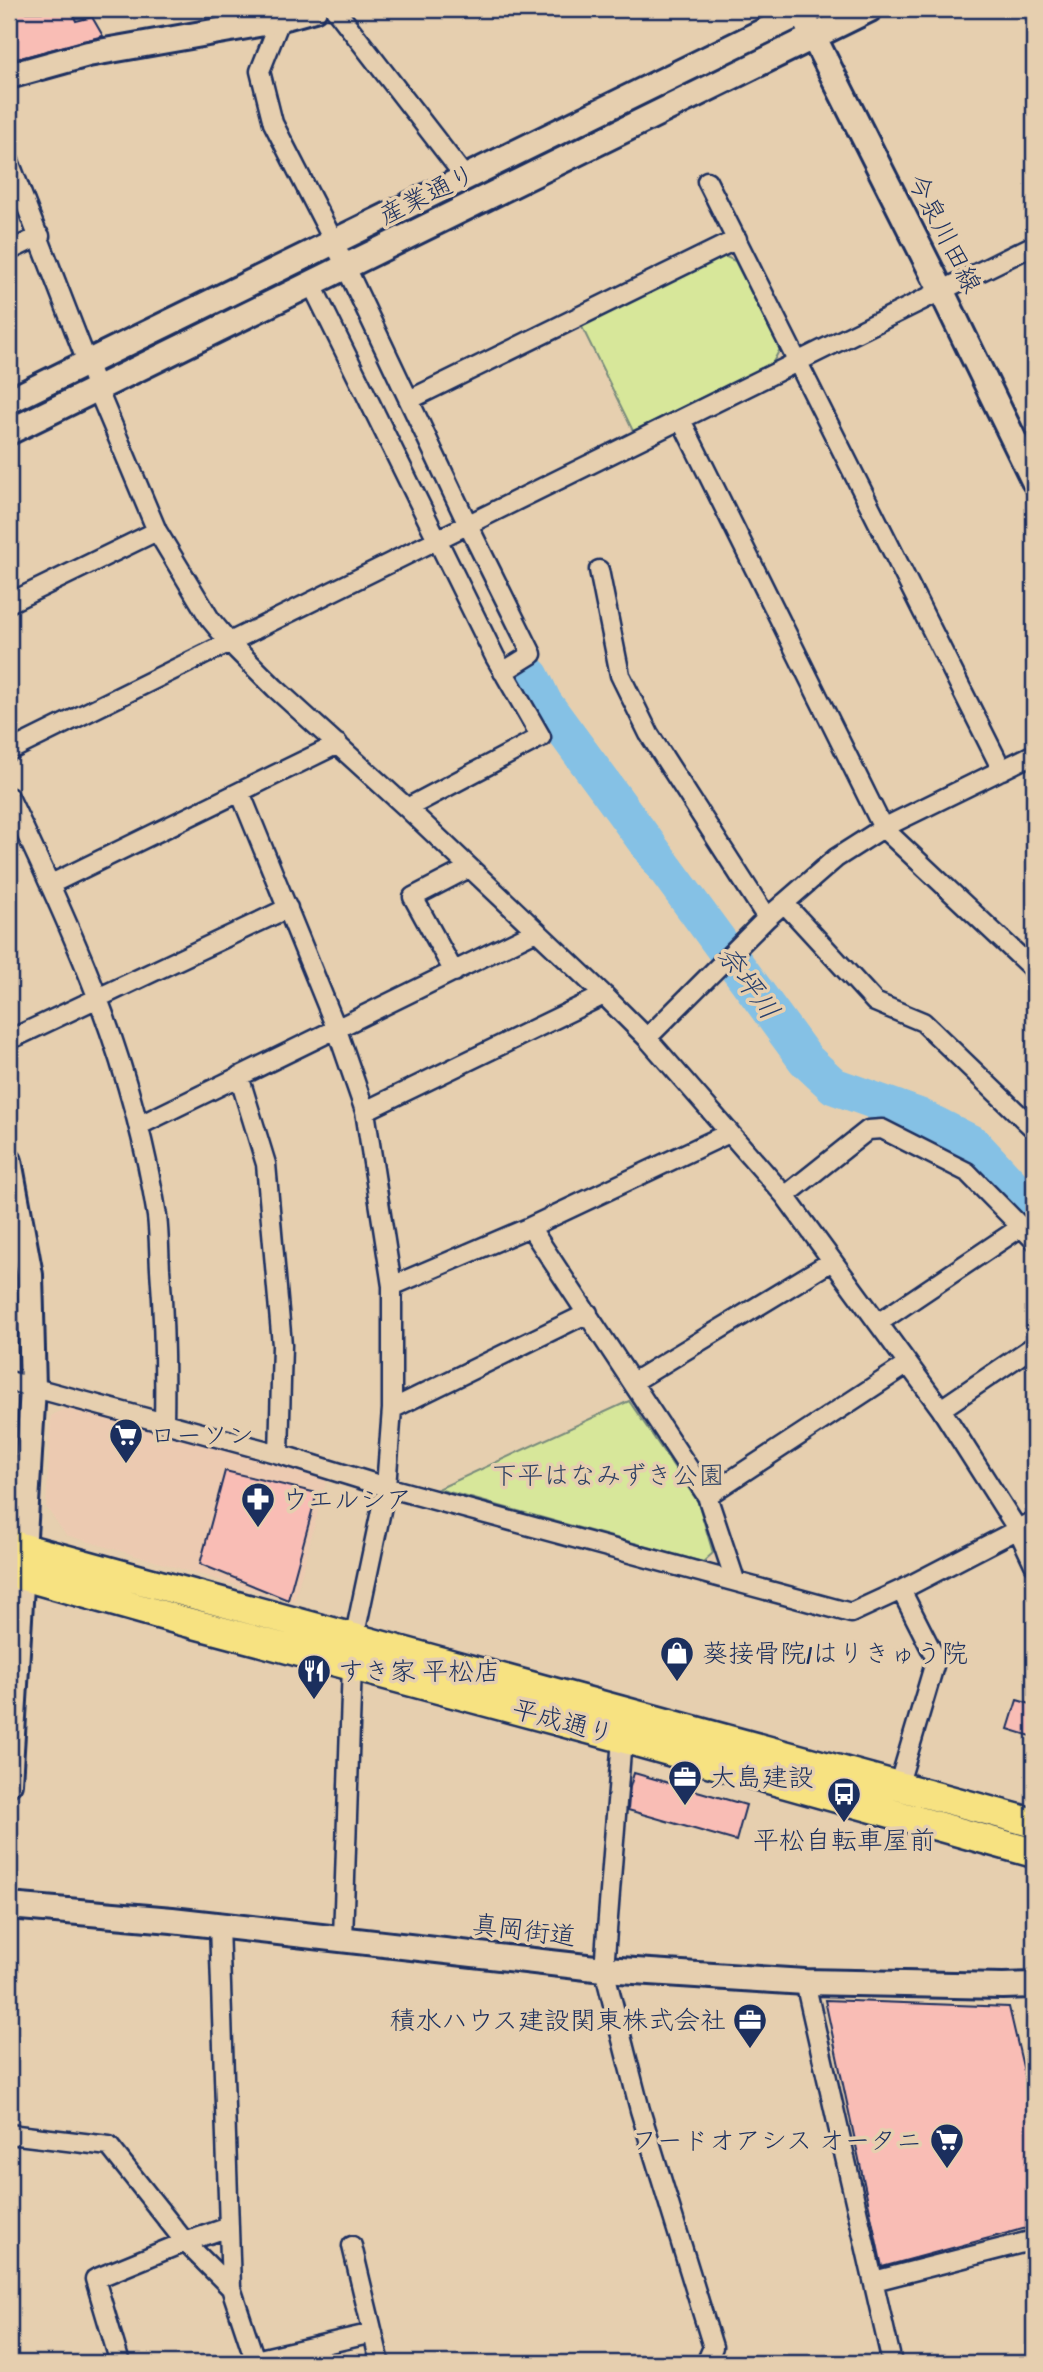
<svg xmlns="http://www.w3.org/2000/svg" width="1043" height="2372" font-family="'Gochi Hand','Klee One',sans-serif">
  <rect width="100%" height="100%" fill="#e6cfaf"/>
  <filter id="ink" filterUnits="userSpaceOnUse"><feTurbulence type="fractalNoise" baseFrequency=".0143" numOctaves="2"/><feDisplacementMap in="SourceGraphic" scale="14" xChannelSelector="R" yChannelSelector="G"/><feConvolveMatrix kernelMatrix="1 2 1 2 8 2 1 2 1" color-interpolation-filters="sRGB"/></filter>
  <g filter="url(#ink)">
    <path fill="#eccab1" d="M65 1408 327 1478 294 1602 66 1535 46 1507 51 1416Z"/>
    <path fill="#d7e79a" stroke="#798b7c" stroke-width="2" d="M722 255 735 261 780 349 772 364 633 431 580 323Z
      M9 1242 15 1283 11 1361 9 1363Z
      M629 1401 698 1502 713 1553 703 1562 438 1489Z"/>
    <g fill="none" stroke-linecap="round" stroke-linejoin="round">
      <path stroke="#85c1e5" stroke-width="37" d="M531 676 544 703 806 1060 834 1086 920 1117 973 1144 1034 1210"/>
    </g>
    <path fill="#f9bdb5" stroke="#1b2f5e" stroke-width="2" d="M9 12H72L76 21 92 17 103 36 9 61Z
      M225 1471 317 1493 288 1600 200 1564Z
      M1017 1700 1034 1705V1737L1008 1729Z
      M634 1773 746 1805 736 1841 628 1810 630 1787Z
      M825 2000 1009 2007 1034 2114V2226L882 2267Z"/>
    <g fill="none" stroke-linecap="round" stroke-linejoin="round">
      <g stroke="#1b2f5e" stroke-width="23">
        <path id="street" d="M335 9 465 177
          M281 18 260 71 273 123 334 242 468 525 532 654 503 672
          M9 161 97 388 157 531 210 619 229 642 275 688 407 808 604 995 647 1038 785 1196 941 1409 1018 1530 1034 1564
          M707 181 1002 770
          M9 251 40 236
          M311 283 495 657 541 737 407 808
          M409 400 737 239
          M681 420 883 828 1034 970
          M599 570 620 675 649 734 767 918
          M9 603 157 531
          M9 751 1034 245
          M240 792 337 1030 365 1111 392 1286V1409L386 1487 354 1639
          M9 797C75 935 133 1063 157 1216 159 1233 159 1251 160 1269 164 1320 165 1371 164 1423
          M51 884 338 744
          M784 903 875 1002 923 1022 1034 1129
          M454 972 413 897 469 868
          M647 1038 767 918 836 858 883 828 1034 754
          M9 1040 288 908
          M239 1076 266 1164 282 1345 279 1454
          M365 1111 604 995
          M140 1125 536 931
          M785 1196 868 1130 882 1129 967 1172 1034 1240
          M530 1227 707 1496 735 1580
          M392 1286 530 1227 729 1133
          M878 1323 1021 1227
          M9 1381 279 1454 386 1487 851 1613 901 1590 1034 1521
          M633 1382 832 1261
          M392 1409 588 1313
          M941 1409 1034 1346
          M707 1496 908 1364
          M622 1738 604 1969 640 2110 713 2347 706 2363
          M898 1787 936 1659 901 1590
          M219 1925 231 2288
          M343 1939 352 1664
          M805 1982 892 2363
          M9 2134 109 2146 185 2242 231 2288 256 2363
          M352 2246 380 2363
          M874 2281 1034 2240
          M255 2360 373 2333
          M120 2363 95 2279 185 2242 229 2227"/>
      </g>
      <g stroke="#1b2f5e" stroke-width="30">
        <path id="secondary" d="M807 24 942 292 1034 481
          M9 76 88 54 264 23 314 9
          M9 401 809 9
          M9 432 870 9
          M9 1161 30 1275 33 1388 9 1783
          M9 1906 172 1920 604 1969 805 1982 1003 1986 1034 1985"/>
      </g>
      <g stroke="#1b2f5e" stroke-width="33">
        <path id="primary" d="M9 1544 1034 1823
          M9 1572 183 1621 622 1738 1034 1853"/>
      </g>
      <use href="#street" stroke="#e6cfaf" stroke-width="18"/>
      <use href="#secondary" stroke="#e6cfaf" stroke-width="24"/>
      <use href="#primary" stroke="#f7e281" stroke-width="28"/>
    </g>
  </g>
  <defs>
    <g id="supermarket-pin" transform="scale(1.75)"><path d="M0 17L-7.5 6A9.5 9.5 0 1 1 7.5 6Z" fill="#1b2f5e" stroke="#e6cfaf"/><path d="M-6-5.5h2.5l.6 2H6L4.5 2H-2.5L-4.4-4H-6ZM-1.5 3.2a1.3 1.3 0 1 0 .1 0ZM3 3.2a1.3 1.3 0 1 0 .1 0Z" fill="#fff"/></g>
    <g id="pharmacy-pin" transform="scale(1.75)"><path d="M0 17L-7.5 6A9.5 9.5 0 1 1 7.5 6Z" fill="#1b2f5e" stroke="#e6cfaf"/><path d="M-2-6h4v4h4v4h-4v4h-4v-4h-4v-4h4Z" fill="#fff"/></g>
    <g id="shop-pin" transform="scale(1.75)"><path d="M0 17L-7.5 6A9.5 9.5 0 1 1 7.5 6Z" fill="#1b2f5e" stroke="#e6cfaf"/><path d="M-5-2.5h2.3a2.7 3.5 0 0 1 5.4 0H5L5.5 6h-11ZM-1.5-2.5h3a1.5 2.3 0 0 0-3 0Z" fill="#fff"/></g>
    <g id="restaurant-pin" transform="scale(1.75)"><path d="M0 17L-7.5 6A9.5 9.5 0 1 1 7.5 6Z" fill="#1b2f5e" stroke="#e6cfaf"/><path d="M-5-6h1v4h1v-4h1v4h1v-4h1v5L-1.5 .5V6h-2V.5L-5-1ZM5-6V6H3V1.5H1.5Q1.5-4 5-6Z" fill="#fff"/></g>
    <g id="office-pin" transform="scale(1.75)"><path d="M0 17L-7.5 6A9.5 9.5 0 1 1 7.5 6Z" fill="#1b2f5e" stroke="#e6cfaf"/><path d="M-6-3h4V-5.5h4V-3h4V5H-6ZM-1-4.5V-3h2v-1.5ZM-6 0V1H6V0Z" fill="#fff"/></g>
    <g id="bus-pin" transform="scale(1.75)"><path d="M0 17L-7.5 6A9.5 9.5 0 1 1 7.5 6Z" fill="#1b2f5e" stroke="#e6cfaf"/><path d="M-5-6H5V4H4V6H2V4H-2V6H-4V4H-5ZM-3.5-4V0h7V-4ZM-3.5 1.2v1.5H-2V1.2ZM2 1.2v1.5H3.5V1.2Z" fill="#fff"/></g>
  </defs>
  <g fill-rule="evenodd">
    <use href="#supermarket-pin" x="126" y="1435"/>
    <use href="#pharmacy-pin" x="258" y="1499"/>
    <use href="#shop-pin" x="677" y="1653"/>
    <use href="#restaurant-pin" x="314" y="1671"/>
    <use href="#office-pin" x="685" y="1777"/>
    <use href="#bus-pin" x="844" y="1794"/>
    <use href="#office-pin" x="750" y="2020"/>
    <use href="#supermarket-pin" x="947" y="2140"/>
  </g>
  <g text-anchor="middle" stroke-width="7" stroke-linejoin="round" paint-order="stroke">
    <g font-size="26" fill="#1b2f5e" stroke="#e6cfaf">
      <text transform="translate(427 194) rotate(-26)" y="9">産業通り</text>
      <text transform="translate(945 233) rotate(63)" y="9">今泉川田線</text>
      <text transform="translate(563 1721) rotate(15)" y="9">平成通り</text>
      <text transform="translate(524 1930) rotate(7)" y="9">真岡街道</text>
    </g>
    <g font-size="26" fill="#1b2f5e" stroke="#e6cfaf" text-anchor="start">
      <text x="150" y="1444">ローソン</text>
      <text x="282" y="1508">ウエルシア</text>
      <text x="702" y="1662">葵接骨院/はりきゅう院</text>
      <text x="338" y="1680">すき家 平松店</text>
      <text x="710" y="1786">大島建設</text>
      <text x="844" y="1849" text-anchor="middle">平松自転車屋前</text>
      <text x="726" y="2029" text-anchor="end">積水ハウス建設関東株式会社</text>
      <text x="922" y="2149" text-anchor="end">フードオアシス オータニ</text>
    </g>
    <g font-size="26" fill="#2e4164" stroke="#e6cfaf">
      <text x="608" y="1484">下平はなみずき公園</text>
    </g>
    <g font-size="28" font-style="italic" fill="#263e6c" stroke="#e6cfaf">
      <text transform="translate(749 982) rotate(54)" y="10">奈坪川</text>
    </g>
  </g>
  <rect width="1043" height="2372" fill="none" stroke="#e6cfaf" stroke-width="35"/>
  <rect x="18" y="18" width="1008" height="2337" fill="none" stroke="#1b2f5e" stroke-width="2.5" filter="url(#ink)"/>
</svg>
